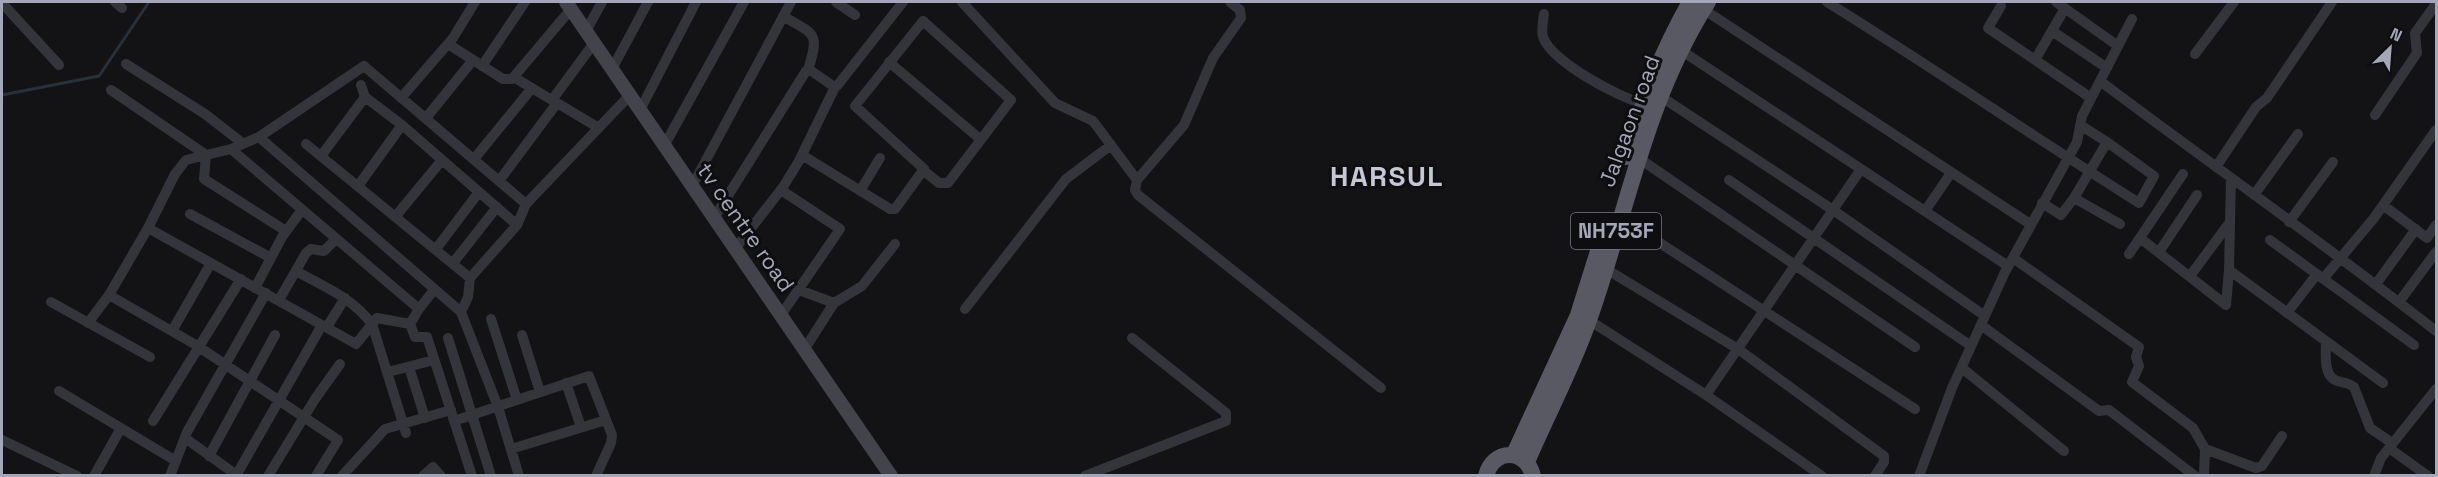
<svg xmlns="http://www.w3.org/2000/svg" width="2438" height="477" font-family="'Space Grotesk',sans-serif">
  <rect width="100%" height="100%" fill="#131315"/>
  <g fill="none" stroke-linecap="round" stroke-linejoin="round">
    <path stroke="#28303a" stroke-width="3" d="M2 95 99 76 149 2"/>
    <path stroke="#34343b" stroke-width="10" d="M115 2 122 8
      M836 2 855 15
      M962 2 1055 103 1093 121 1137 180
      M1230 2 1240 10 1241 18 1213 58 1184 125 1137 180 1135 190 1138 195 1381 388
      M1827 2C1932 67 2034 137 2139 203L2154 176 2107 142 2074 198
      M2056 2 2118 46
      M2 3 59 65
      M2001 6 1988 28 2091 98
      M1703 9 2030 224
      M1544 14C1543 21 1541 31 1543 37 1552 62 1618 97 1642 103
      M783 16C815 35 820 32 808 70
      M586 31 602 2
      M2052 31 2107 68
      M448 44 503 79H512L571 9
      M1679 49 2008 266
      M2195 54 2234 2
      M2035 60 2065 8
      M889 62 980 139
      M126 64 205 114 241 142
      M482 66 525 2
      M612 69 648 2
      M515 78 599 128
      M2100 81C2212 165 2326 245 2436 331
      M361 85 365 97 402 125 517 225
      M111 90 206 155 204 179 286 231
      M1657 94 1833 210 1985 316
      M401 98 453 38 475 2
      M552 100 594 43
      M640 110 696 2
      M2375 115 2417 53 2415 33 2436 4
      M426 118 473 60
      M2080 125 2107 142
      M259 137 461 312 498 407 519 476
      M306 144 470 278 517 225 526 204
      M664 146 744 2
      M231 149 186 160 175 174 148 228 109 295 196 345 338 440 316 476
      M802 155 890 209H895L924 169 855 106 923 21 1011 100 948 183H939L924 171
      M321 156 365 97
      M1637 157 1915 347
      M474 159 532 88
      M2216 167 2256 107 2267 98 2332 2
      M2231 178 2229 270 2383 383
      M1729 180 1971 346
      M499 181 557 103
      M358 186 402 125
      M692 186 791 2
      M781 190 840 229 781 315
      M860 191 880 158
      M2254 195 2298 134
      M2042 203 2061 215 2074 198 2120 224
      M2383 205 2427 238 2436 225
      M1925 211 1951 173
      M190 214 271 258
      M395 217 442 160
      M1620 217 1915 409
      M714 218 806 71 810 70 833 86H837L903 2
      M2289 222 2333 162
      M148 228 356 344 377 318 410 324
      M2140 238 2226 305 2229 270
      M2270 240 2414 345
      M436 249 479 192
      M735 249 783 187 799 161 835 87
      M2159 252 2197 195
      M2129 254 2183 174
      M2013 258 2139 347 2136 357 2139 366 2132 382 2193 428 2205 449 2204 476
      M453 263 497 207
      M1601 266 1738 349 1884 456V462L1875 476
      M296 271C326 288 350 296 372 324L406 433
      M2190 276 2230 222
      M2323 279 2374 218 2436 130
      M2376 284 2416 229
      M255 288 282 237 301 211
      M799 290 834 303
      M279 300 306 253 311 249 324 251 335 240
      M51 302 150 357
      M2399 302 2436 252
      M419 309 434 290
      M965 309 1066 179 1111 145
      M461 312 468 297 470 278
      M2287 313 2317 274
      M1584 317 1706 395 1822 476
      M491 319 517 400
      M88 323 109 295
      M1981 325 2099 411 2109 410 2195 476
      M327 327 345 298
      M172 331 211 263
      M522 335 540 392
      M448 338 491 476
      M2326 341C2326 352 2323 374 2335 380 2341 383 2348 382 2354 387L2370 428 2392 443
      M804 350 834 303 862 286 895 244
      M409 367 425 418
      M1962 368 2064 451
      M388 372 434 360
      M566 383 581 427
      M59 391 176 461
      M1706 395 1861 169
      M153 421 241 279
      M454 421 589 376 612 435 611 443 596 476
      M185 438 238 476
      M2 440 77 476
      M2389 448 2428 476
      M511 449 606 420
      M2205 449 2256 468 2262 466 2282 436
      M209 456 275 335
      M237 474 322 325
      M94 476 121 428
      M170 476 187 432 266 293
      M268 476 315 399 340 364
      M342 476 385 429 451 410
      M423 476 433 467 441 476
      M472 476 427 337H415L410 324 419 309 231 149 259 137 364 66 526 204 630 95
      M1085 476 1226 421V413L1132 338
      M1919 476 1952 388 2005 272 2077 142 2082 116 2132 19
      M2374 476 2381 458 2436 389"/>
    <path stroke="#42434b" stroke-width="14" d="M566 2 891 476"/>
    <path stroke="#585963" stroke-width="16" d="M1626 157C1642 102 1662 51 1690 2
      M1514 454 1578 315 1599 248
      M1527 462C1547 415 1572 369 1589 320 1628 210 1644 103 1708 2
      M1486 476C1493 448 1526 448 1533 476"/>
  </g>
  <g text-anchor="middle" stroke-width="6" stroke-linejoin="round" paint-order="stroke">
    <rect fill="#0e0e10" stroke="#777985" stroke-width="1.5" x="1571" y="213" width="90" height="36" rx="4.5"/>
    <g font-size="21" font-weight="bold" fill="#a4a7b7">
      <text x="1616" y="238">NH753F</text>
    </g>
    <g font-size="22" fill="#a4a7b7" stroke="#0e0e10">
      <text transform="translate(1629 121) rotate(-70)" y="8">Jalgaon road</text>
      <text transform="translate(746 227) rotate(55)" y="8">tv centre road</text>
    </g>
    <g font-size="28" font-weight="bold" letter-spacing="1.5" fill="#c5c7d2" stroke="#0e0e10">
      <text x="1387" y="186">HARSUL</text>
    </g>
  </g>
  <rect width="2438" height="477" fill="none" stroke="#a4a7b7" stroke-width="6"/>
  <g transform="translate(2390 48) rotate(25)" stroke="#0e0e10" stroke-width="4.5" paint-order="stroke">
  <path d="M0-4.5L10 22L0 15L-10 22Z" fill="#a4a7b7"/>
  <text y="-9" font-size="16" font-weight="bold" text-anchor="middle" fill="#a4a7b7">N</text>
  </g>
</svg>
